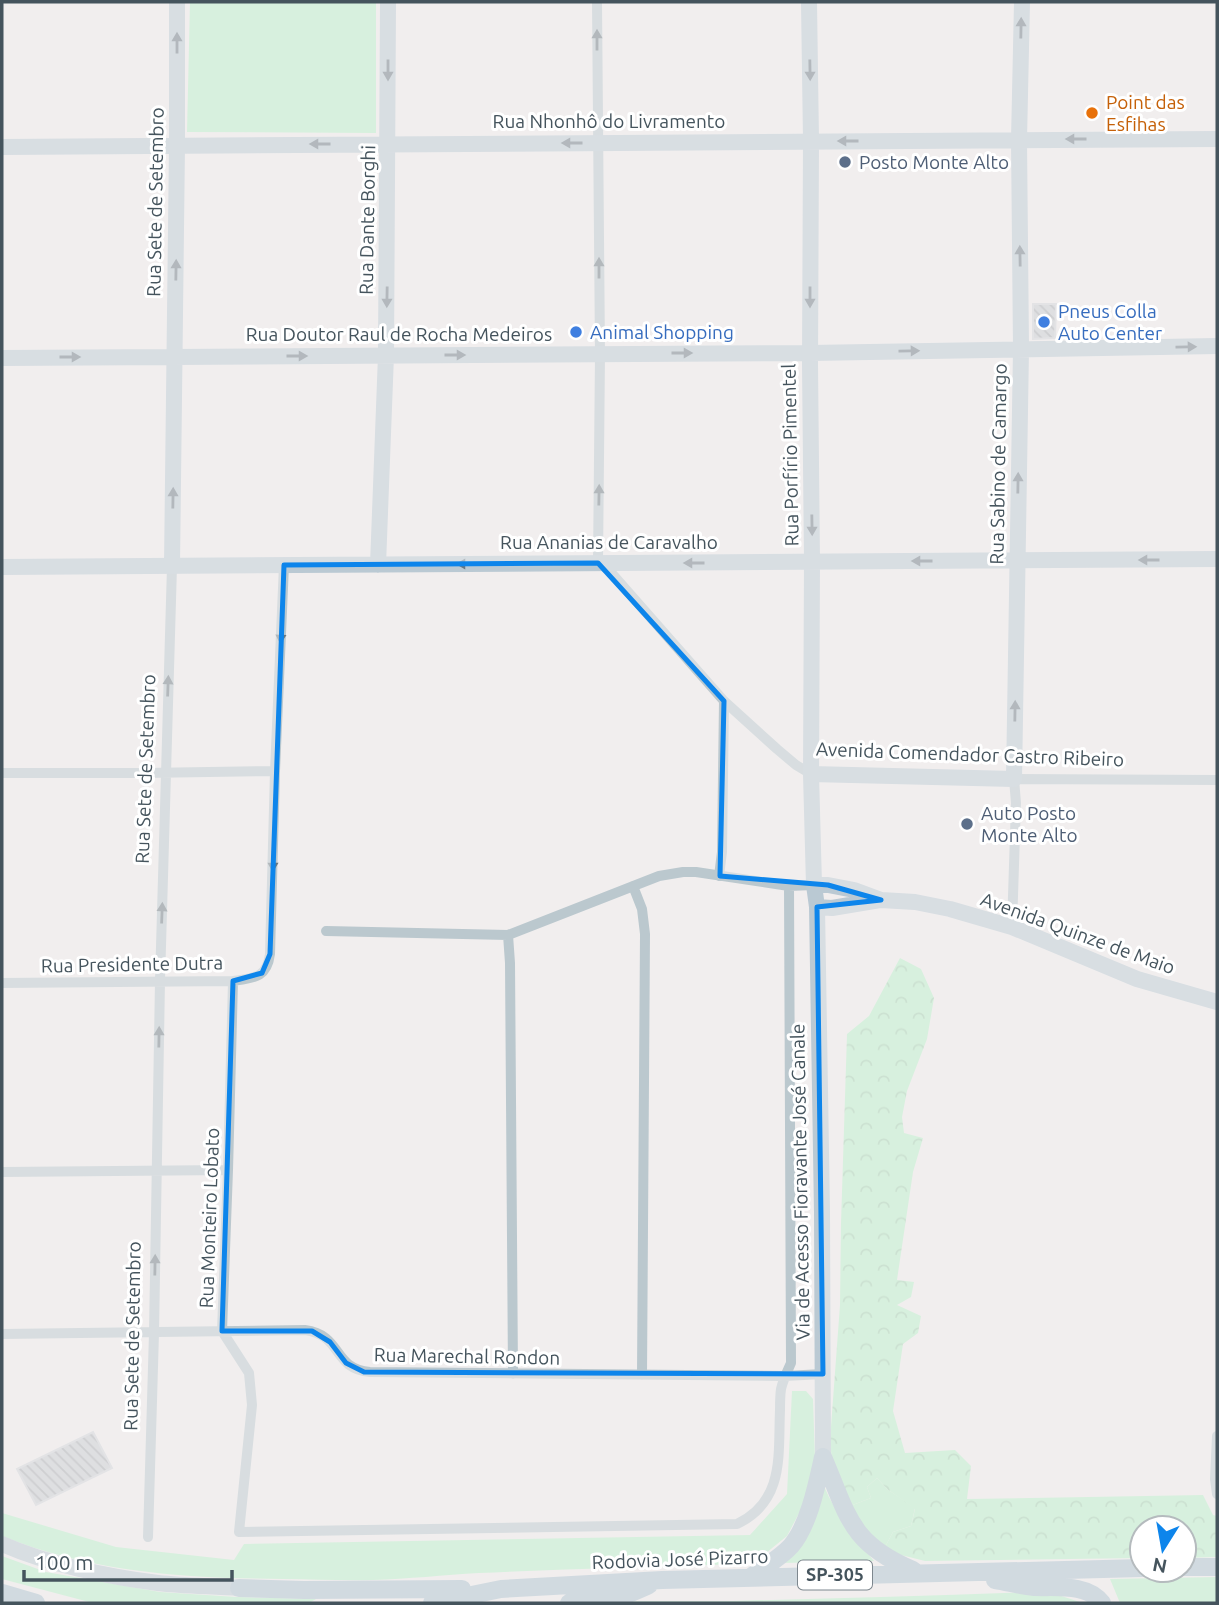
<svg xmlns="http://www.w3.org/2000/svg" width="1219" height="1605" font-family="Ubuntu,sans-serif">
  <defs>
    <pattern id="forest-crowns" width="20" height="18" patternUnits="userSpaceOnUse" patternTransform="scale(1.75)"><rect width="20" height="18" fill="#b9f2c9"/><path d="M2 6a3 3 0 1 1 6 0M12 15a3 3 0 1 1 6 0" fill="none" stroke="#a0d1af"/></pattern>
    <pattern id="building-back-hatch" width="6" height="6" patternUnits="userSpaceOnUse" patternTransform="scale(1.75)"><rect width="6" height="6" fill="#c8ccd1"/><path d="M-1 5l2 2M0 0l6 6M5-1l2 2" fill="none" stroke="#a4a8ad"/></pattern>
  </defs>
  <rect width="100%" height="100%" fill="#f1eeee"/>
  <path fill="#b9f2c9" d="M190 2H376V133L187 132Z
    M792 1391H806L813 1399 815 1459 808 1496 787 1536 761 1557 739 1564C652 1567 566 1569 479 1573 444 1575 408 1579 373 1580 343 1581 313 1579 283 1579 185 1578 94 1573 2 1536V1513L116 1547 234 1560 244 1544 750 1535 787 1494Z
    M877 1478 887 1489 915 1508 911 1526 893 1532 885 1547 860 1524 850 1506 871 1498 867 1487Z
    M824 1486C836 1515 855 1538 874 1561L782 1563Z
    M2 1556 46 1572 160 1592 237 1597 316 1599 309 1603H93L2 1579Z
    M1217 1577V1603H1120L1110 1579Z
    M1031 1592 1052 1593 1083 1603H595C641 1600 687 1602 733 1601 832 1598 932 1596 1031 1592Z"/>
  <path fill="url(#forest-crowns)" d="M900 958 921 969 934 998 927 1039 907 1091 902 1117 904 1133 923 1138 913 1172 897 1280 914 1282 911 1297 897 1305 921 1316 918 1333 903 1344 893 1411 905 1453 955 1450 971 1466 967 1499 1203 1495 1213 1515 1217 1516V1557L1184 1558V1528H1142V1558L925 1561 897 1554 885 1547 893 1532 911 1526 915 1509 887 1489 877 1478 867 1487 871 1498 850 1506 832 1462 830 1440 840 1305 841 1223 847 1034 869 1016Z"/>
  <path fill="url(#building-back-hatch)" stroke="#d2d5da" stroke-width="2" d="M1033 304H1056L1055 338 1033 339Z
    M93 1432 112 1468 36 1505 17 1469Z"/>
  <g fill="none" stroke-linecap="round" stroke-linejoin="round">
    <path stroke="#bbc8ce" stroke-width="10" d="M597 2 600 354 598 563 608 569 724 701 777 749 796 765 811 774
      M2 773H145L275 771
      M719 876 722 852 724 701
      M633 886 642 909 645 934 642 1375
      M1012 927 1016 803 1014 779 1217 780
      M326 931 508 935 659 876 683 872H696L789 886 814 885
      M508 935 510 963 513 1374
      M233 981 228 1170 222 1331 249 1373 252 1405 239 1532 737 1524C785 1501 778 1455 780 1410 780 1403 780 1396 781 1389 783 1380 787 1372 791 1363L789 886
      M2 983 233 981C254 978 267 978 270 954L275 771 284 565
      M2 1172 228 1170
      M2 1334 305 1330C343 1335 332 1369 370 1372L785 1376 823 1374
      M1217 1436 1215 1479 1217 1494
      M148 1537 154 1333 160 981 172 566"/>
    <path stroke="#bac9d3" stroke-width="16" d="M809 2 811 141 810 364 812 562 811 774 814 885 817 907 822 1212 823 1457
      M2 147 1217 139
      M2 358 810 353 1217 346
      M378 565 386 355 388 2
      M172 566 177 145V2
      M2 567 1217 559
      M811 774 1014 779 1021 349 1019 140 1022 2
      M814 885H828L854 890 881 900 915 902 950 909 1012 927 1137 979 1217 1002
      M817 907 832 908 880 900
      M2 1544C47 1564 109 1577 158 1583 185 1586 212 1586 239 1588"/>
    <path stroke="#acc1cf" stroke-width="18" d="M823 1457C848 1515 849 1543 913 1570
      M1184 1567H1217
      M751 1577C764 1567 780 1558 791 1546 809 1525 817 1484 823 1457
      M995 1580C1008 1582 1021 1586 1034 1587 1056 1588 1087 1583 1102 1603
      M239 1588 304 1590 462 1589
      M2 1593 36 1603
      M432 1603 501 1589 662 1580 1142 1568
      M569 1603C585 1595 603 1598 621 1596 630 1594 640 1589 649 1585"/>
  </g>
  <defs><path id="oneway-solid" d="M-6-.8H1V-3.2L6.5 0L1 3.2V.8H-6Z" transform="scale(1.75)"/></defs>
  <g fill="#687780">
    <use href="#oneway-solid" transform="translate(1021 28) rotate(-89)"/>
    <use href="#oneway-solid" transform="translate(177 43) rotate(-90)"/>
    <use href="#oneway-solid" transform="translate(388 70) rotate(90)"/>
    <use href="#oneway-solid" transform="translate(810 70) rotate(89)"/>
    <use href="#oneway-solid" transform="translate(1076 139) rotate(180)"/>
    <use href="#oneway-solid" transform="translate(848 141) rotate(180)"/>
    <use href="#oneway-solid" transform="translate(572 143) rotate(180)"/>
    <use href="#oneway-solid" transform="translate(320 144) rotate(180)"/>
    <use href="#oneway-solid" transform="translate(1020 256) rotate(-91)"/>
    <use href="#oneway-solid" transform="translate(176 270) rotate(-89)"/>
    <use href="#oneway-solid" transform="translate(387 297) rotate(91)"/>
    <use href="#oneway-solid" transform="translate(810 297) rotate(90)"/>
    <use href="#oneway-solid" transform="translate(1186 347) rotate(-1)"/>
    <use href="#oneway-solid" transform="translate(909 351) rotate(-1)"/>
    <use href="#oneway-solid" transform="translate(682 353)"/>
    <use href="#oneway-solid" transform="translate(455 355)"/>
    <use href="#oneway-solid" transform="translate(297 356)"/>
    <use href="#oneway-solid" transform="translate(70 357)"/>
    <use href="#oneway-solid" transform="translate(1018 483) rotate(-89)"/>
    <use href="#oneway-solid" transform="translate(173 498) rotate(-89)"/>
    <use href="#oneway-solid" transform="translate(812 525) rotate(89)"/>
    <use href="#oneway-solid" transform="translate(1149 560) rotate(180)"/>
    <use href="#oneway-solid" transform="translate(922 561) rotate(180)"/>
    <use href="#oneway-solid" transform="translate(694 563) rotate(180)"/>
    <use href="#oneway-solid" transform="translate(467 564) rotate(180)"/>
    <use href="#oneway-solid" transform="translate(1015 711) rotate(-89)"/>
  </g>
  <g fill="#68777f">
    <use href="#oneway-solid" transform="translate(597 40) rotate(-90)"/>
    <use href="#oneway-solid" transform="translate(599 268) rotate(-90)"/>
    <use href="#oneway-solid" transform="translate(599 495) rotate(-89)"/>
    <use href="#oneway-solid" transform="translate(281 633) rotate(93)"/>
    <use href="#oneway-solid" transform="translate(168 686) rotate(-88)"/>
    <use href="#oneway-solid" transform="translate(273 861) rotate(91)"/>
    <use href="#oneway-solid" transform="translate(162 913) rotate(-88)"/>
    <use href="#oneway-solid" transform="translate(159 1037) rotate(-89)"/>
    <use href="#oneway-solid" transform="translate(155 1265) rotate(-89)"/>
  </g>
  <path d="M0 0H1219V1605H0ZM598 563 724 701 720 876 828 885 881 900 817 907 823 1374 364 1372 346 1363 330 1342 312 1331H222L233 981 262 973 270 954 284 565Z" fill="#f1eeee" fill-opacity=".55" fill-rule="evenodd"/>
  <path fill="none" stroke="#0d85eb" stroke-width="5" stroke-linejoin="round" d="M598 563 724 701 720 876 828 885 881 900 817 907 823 1374 364 1372 346 1363 330 1342 312 1331H222L233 981 262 973 270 954 284 565Z"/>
  <circle fill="#e8710a" stroke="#fff" stroke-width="2.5" cx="1092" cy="113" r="7"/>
  <g fill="#5c6f8a" stroke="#fff" stroke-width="2.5">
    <circle cx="845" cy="162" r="7"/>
    <circle cx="967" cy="824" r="7"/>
  </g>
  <g fill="#3f7fe0" stroke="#fff" stroke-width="2.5">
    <circle cx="1044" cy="322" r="7"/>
    <circle cx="576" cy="332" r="7"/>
  </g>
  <g text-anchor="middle" stroke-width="6" stroke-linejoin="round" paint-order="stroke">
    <rect fill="#fff" stroke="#7d878e" stroke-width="2" x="798" y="1560.5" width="74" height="29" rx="5"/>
    <g font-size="18" font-weight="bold" fill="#45545d">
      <text x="835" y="1581">SP-305</text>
    </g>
    <g font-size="19" fill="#c56008" stroke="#fff" text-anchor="start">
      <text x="1106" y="109">Point das<tspan x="1106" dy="22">Esfihas</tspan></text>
    </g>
    <g font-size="19" fill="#45545d" stroke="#fff">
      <text x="609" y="128">Rua Nhonhô do Livramento</text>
      <text transform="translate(155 202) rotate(-89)" y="7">Rua Sete de Setembro</text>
      <text transform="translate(367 220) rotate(-89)" y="7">Rua Dante Borghi</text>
      <text x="399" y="341">Rua Doutor Raul de Rocha Medeiros</text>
      <text transform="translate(790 455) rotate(-91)" y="7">Rua Porfírio Pimentel</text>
      <text transform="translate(998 464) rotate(-89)" y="7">Rua Sabino de Camargo</text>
      <text x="609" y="549">Rua Ananias de Caravalho</text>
      <text transform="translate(970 754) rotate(2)" y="7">Avenida Comendador Castro Ribeiro</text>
      <text transform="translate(145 769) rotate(-88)" y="7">Rua Sete de Setembro</text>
      <text transform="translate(1078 933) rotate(20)" y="7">Avenida Quinze de Maio</text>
      <text transform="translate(132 964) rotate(-1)" y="7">Rua Presidente Dutra</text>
      <text transform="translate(800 1182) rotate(-91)" y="7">Via de Acesso Fioravante José Canale</text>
      <text transform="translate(209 1218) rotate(-88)" y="7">Rua Monteiro Lobato</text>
      <text transform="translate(132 1336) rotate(-89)" y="7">Rua Sete de Setembro</text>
      <text transform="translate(467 1356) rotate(1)" y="7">Rua Marechal Rondon</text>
      <text transform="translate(680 1559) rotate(-2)" y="7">Rodovia José Pizarro</text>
    </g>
    <g font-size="19" fill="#4e5e75" stroke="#fff" text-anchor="start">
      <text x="859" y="169">Posto Monte Alto</text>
      <text x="981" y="820">Auto Posto<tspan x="981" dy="22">Monte Alto</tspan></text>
    </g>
    <g font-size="19" fill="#366cbe" stroke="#fff" text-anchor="start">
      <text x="1058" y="318">Pneus Colla<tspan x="1058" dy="22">Auto Center</tspan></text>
      <text x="590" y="339">Animal Shopping</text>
    </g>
  </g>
  <rect width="1219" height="1605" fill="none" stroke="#45545d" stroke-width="7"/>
  <g transform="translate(1163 1549) rotate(191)"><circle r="33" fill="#ffffff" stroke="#b5bbbe" stroke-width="2"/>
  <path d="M0-5L12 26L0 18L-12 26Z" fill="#0d85eb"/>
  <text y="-10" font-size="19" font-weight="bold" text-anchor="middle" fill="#45545d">N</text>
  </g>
  <path d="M24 1570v10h208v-10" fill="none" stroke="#45545d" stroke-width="3.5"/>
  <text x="35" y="1570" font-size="21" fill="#45545d" stroke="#ffffff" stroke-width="5" paint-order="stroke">100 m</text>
</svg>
